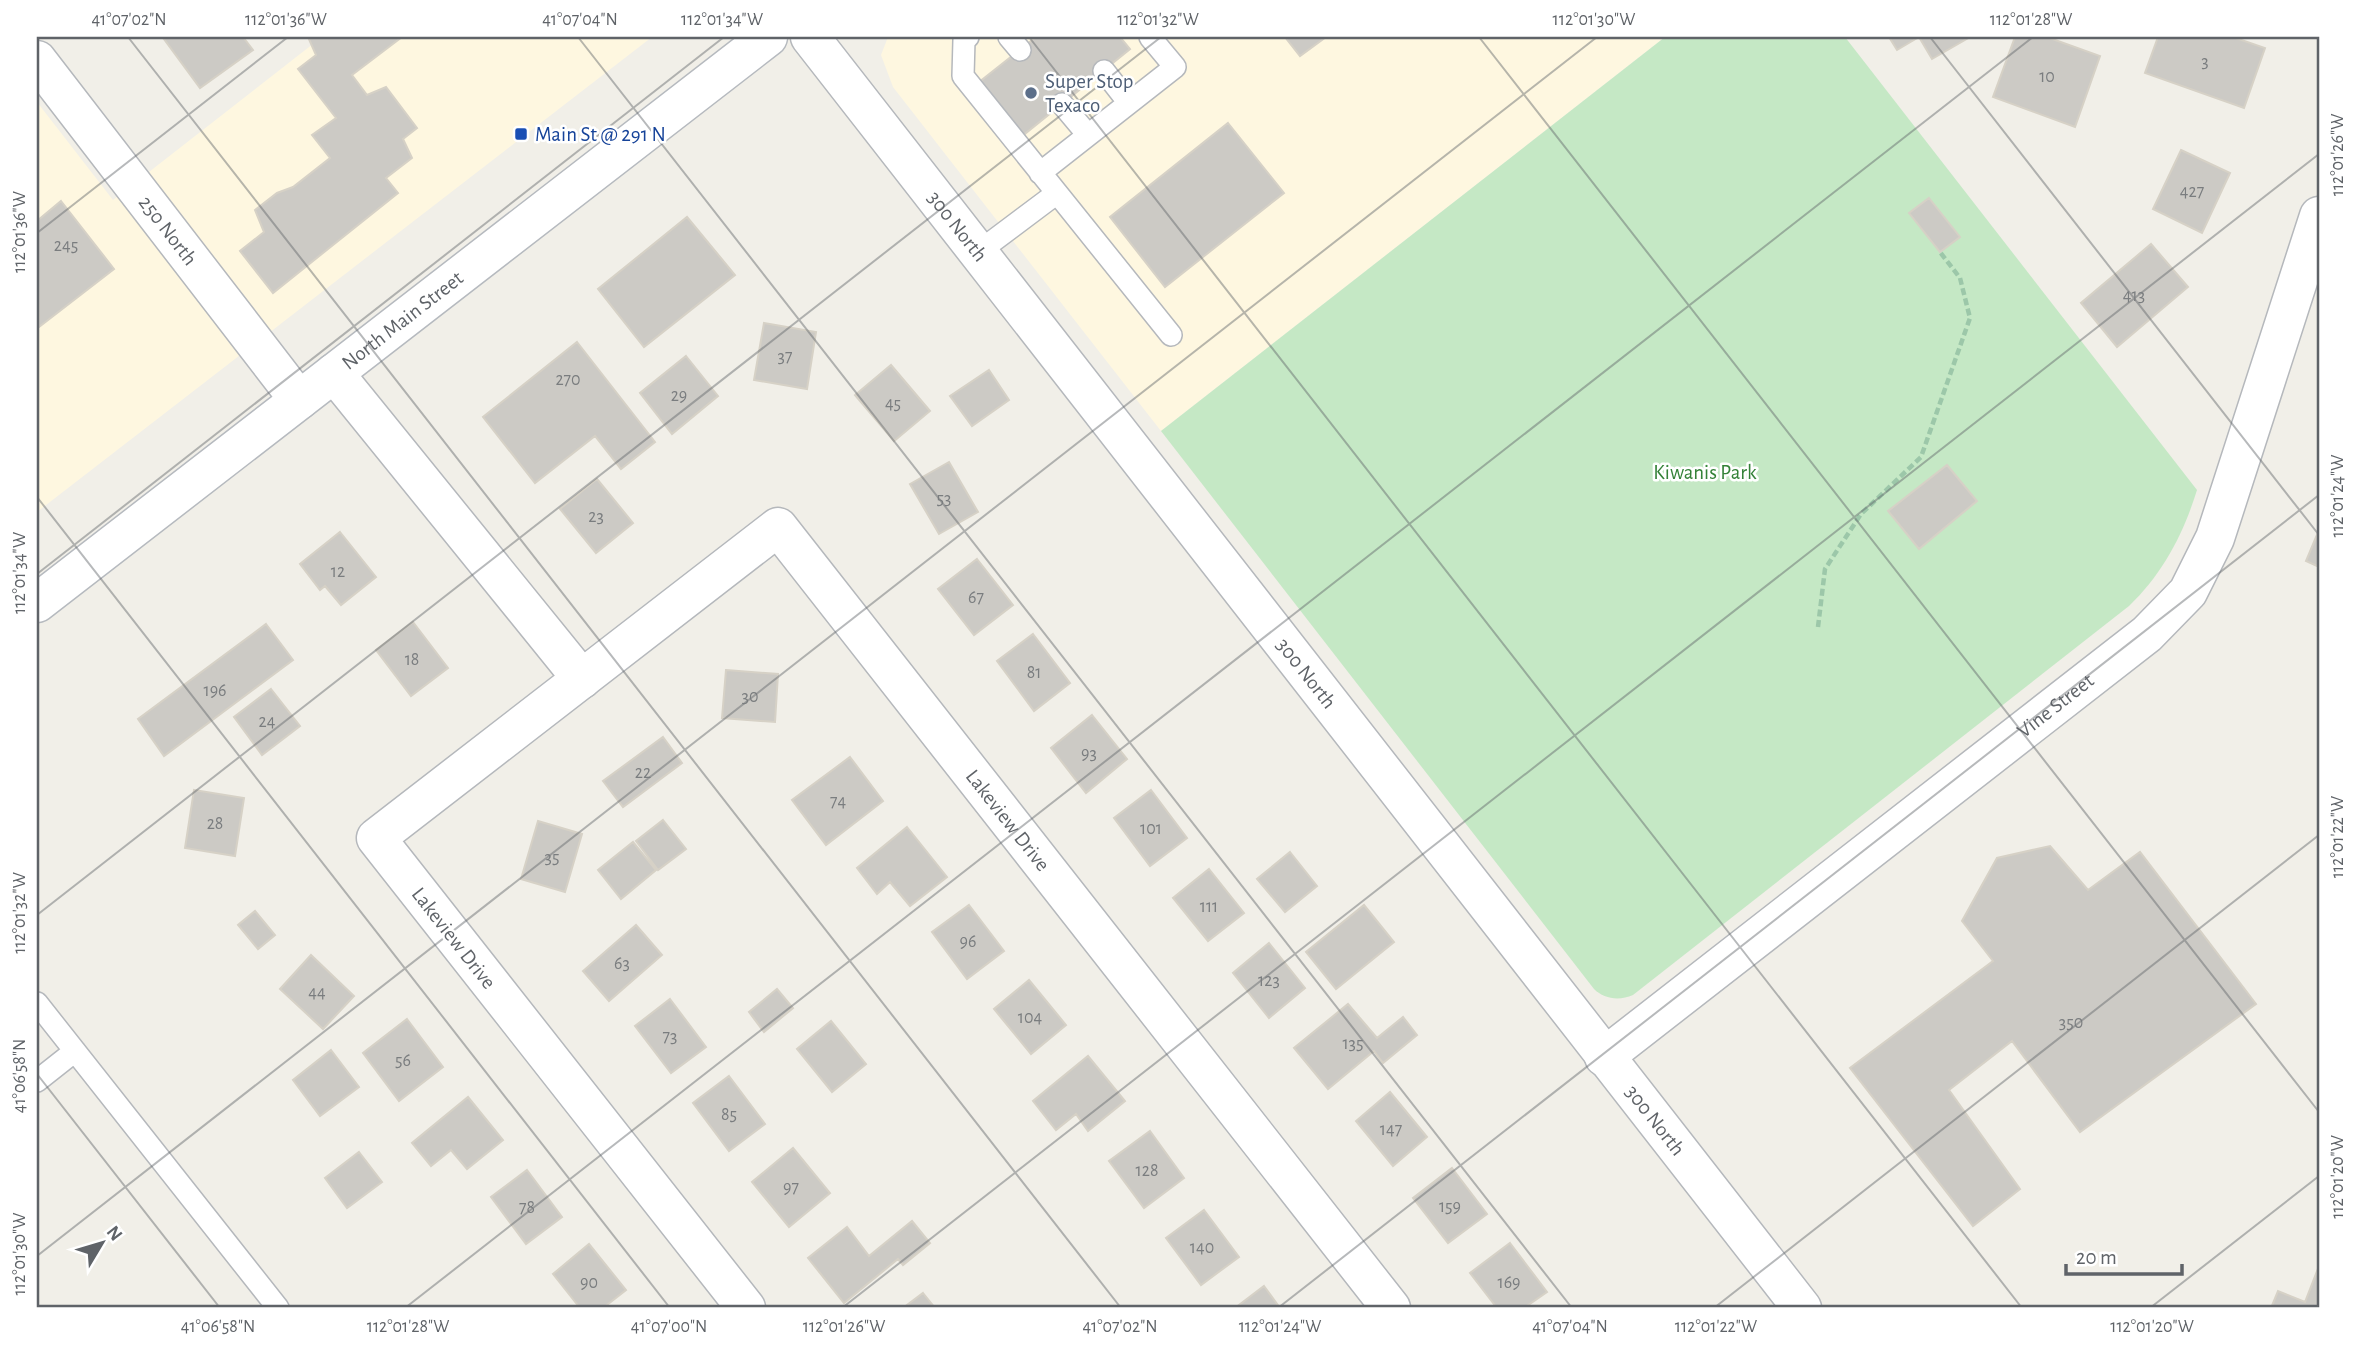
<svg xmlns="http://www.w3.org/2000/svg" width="2356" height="1345" font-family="'Alegreya Sans',sans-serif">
  <rect width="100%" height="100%" fill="#f1efe8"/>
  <path fill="#fef7e0" d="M316 37H652L37 512V102L113 200 318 40Z
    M888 37H1665L1161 431 893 87 881 55Z"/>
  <path fill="#c5e8c5" d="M1665 37H1845L2197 490C2183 535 2163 573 2129 606L1633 995C1619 1001 1604 999 1594 989L1161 431Z"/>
  <path fill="#cccac5" stroke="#d6d1c6" stroke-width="2" d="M166 37H243L253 50 200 88 164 39Z
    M308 37H402L352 75 367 95 386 87 417 128 403 139 412 158 386 178 398 193 273 293 240 251 264 232 255 210 277 193 293 187 330 158 312 135 336 118 298 69 316 55Z
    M1036 37H1120L1130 49 1021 137 978 83Z
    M1285 37H1326L1300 56Z
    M1889 37H1970L1932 59 1919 37 1897 50Z
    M2015 37H2047L2100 56 2075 127 1993 97Z
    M2158 37H2233L2265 48 2244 108 2145 73Z
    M1228 123 1284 193 1165 287 1110 217Z
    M2181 150 2230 173 2202 233 2153 209Z
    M1929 198 1960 237 1940 252 1909 213Z
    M61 201 114 269 39 327 37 221Z
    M687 217 735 275 644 347 598 289Z
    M2151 244 2188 287 2117 347 2081 303Z
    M764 323 816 332 807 389 754 380Z
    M577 342 655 442 621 469 595 436 535 483 483 417Z
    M686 356 718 396 672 434 640 393Z
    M891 365 930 411 894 441 855 395Z
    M989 370 1009 400 972 426 950 396Z
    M949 462 978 512 939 534 910 484Z
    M1947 465 1977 501 1919 549 1888 511Z
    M597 479 633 523 596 553 560 509Z
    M2319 530V567L2306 561Z
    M340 532 376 577 341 605 325 586 320 590 300 564Z
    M977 559 1013 605 974 635 938 589Z
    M413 622 448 668 411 696 376 650Z
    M266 624 293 660 164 756 138 719Z
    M1033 634 1070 683 1034 711 997 661Z
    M726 670 778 674 775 722 722 718Z
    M271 689 300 726 262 755 234 717Z
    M1092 715 1127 759 1086 793 1051 748Z
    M663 737 682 763 623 807 603 781Z
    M850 757 883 801 826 845 792 800Z
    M194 790 244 798 235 856 185 848Z
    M1151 790 1187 838 1150 866 1114 818Z
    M663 820 686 849 658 870 636 841Z
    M538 821 582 834 565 892 521 879Z
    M907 827 947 877 910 906 890 882 877 894 857 868Z
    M633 842 656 870 621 899 598 870Z
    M2050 846 2088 890 2140 852 2256 1004 2080 1132 2012 1041 1949 1090 2020 1189 1973 1226 1850 1068 1993 961 1962 921 1997 858Z
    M1290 852 1317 886 1285 912 1257 879Z
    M1209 869 1244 913 1208 941 1173 898Z
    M969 905 1004 951 967 979 932 932Z
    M1364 905 1394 942 1336 989 1306 952Z
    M255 911 275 935 258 949 238 925Z
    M636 925 662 955 609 1001 583 971Z
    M1269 943 1305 988 1269 1018 1233 973Z
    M311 955 354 996 323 1029 280 989Z
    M1029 980 1066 1025 1031 1054 994 1009Z
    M777 989 793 1008 764 1032 749 1012Z
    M670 999 706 1047 671 1073 635 1026Z
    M1348 1004 1377 1038 1403 1017 1417 1035 1383 1063 1374 1051 1328 1089 1294 1048Z
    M407 1019 443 1067 399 1101 363 1053Z
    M831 1021 866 1064 832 1092 797 1049Z
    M331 1050 359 1087 320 1116 293 1080Z
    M1088 1056 1125 1101 1088 1131 1076 1114 1056 1130 1033 1101Z
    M729 1076 765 1124 729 1151 693 1103Z
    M1390 1092 1427 1137 1393 1166 1356 1121Z
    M468 1097 503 1140 467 1169 451 1150 431 1166 412 1143Z
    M1150 1131 1184 1178 1144 1208 1109 1161Z
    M793 1148 830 1193 789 1227 752 1182Z
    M359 1152 382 1182 347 1208 325 1178Z
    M1452 1168 1487 1214 1448 1243 1413 1198Z
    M527 1170 562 1217 526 1244 491 1197Z
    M1204 1210 1239 1257 1201 1285 1166 1238Z
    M912 1221 930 1243 903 1265 898 1259 844 1303 808 1258 847 1227 869 1256Z
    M1510 1243 1547 1292 1524 1308H1497L1470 1273Z
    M589 1244 626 1290 603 1308H580L553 1274Z
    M2319 1266V1308H2271L2278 1291 2305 1302Z
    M1264 1286 1280 1308H1235Z
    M923 1293 935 1308H903Z"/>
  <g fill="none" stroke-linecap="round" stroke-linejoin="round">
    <g stroke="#b5b8bc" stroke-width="24">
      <path id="service" d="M968 37 964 40 963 76 1057 193 977 253
        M1009 37 1020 50
        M1104 71 1129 103
        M1062 104 1088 135
        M1040 173 1175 67 1150 37
        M1057 193 1171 335
        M37 1003 278 1308
        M37 1081 75 1051"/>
    </g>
    <g stroke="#b5b8bc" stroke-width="41">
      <g id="minor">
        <path id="s1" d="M810 37 1802 1308"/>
        <path id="s2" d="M37 60 299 400"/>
        <path d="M334 373 582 679"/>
        <path id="s3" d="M1604 1057 2147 634 2188 592 2215 538 2319 216"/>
        <path id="s4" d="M746 1308 376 838 778 527 1391 1308"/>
      </g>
    </g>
    <g stroke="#b6babf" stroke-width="41">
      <g id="secondary">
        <path id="s5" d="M37 603 768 37"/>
      </g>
    </g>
    <path stroke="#9cc7a9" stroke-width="4.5" stroke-dasharray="7 3.5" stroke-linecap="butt" d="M1818 627 1825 569 1861 514 1921 457 1970 318 1960 278 1940 252"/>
    <use href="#service" stroke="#fff" stroke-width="21"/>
    <use href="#minor" stroke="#fff" stroke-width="38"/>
    <use href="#secondary" stroke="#fff" stroke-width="38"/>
  </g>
  <path fill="none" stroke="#5f6368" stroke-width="2" stroke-opacity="0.45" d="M128 37 1121 1308M578 37 1572 1308M1029 37 2022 1308M1479 37 2319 1112M1930 37 2319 535M37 233 288 37M37 497 670 1308M37 574 724 37M37 915 1161 37M37 1074 220 1308M37 1256 1597 37M405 1308 2033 37M842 1308 2319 154M1278 1308 2319 495M1714 1308 2319 835M2150 1308 2319 1176"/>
  <circle fill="#5c6f8a" stroke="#fff" stroke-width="2.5" cx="1031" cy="93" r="7"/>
  <rect fill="#1a4fb4" stroke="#fff" stroke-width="2.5" x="514" y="127" width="14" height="14" rx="3.5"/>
  <g text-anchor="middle" stroke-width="5" stroke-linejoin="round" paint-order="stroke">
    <g font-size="18" fill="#7a7d7f">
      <text x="2205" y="67">3</text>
      <text x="2047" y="82">10</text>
      <text x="2192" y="197">427</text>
      <text x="66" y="251">245</text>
      <text x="2134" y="301">413</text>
      <text x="785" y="362">37</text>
      <text x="568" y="385">270</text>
      <text x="679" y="401">29</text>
      <text x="893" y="409">45</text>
      <text x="944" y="504">53</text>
      <text x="596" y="522">23</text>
      <text x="338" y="577">12</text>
      <text x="976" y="603">67</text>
      <text x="412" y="665">18</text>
      <text x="1034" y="678">81</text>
      <text x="215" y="696">196</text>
      <text x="750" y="702">30</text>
      <text x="267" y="727">24</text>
      <text x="1089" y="759">93</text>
      <text x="643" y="778">22</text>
      <text x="838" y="807">74</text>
      <text x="215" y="829">28</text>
      <text x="1151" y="834">101</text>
      <text x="552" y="863">35</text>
      <text x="1209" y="912">111</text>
      <text x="968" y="947">96</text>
      <text x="622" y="969">63</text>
      <text x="1269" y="986">123</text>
      <text x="317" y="998">44</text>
      <text x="1030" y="1023">104</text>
      <text x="2071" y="1028">350</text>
      <text x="670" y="1042">73</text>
      <text x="1353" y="1049">135</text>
      <text x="403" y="1066">56</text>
      <text x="729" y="1120">85</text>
      <text x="1391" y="1135">147</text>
      <text x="1147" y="1176">128</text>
      <text x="791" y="1193">97</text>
      <text x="1450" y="1212">159</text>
      <text x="527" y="1213">78</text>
      <text x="1202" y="1253">140</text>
      <text x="589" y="1288">90</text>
      <text x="1509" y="1288">169</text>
    </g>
    <g font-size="21" fill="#4e5e75" stroke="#fff" text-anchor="start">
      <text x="1045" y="88">Super Stop<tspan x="1045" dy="24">Texaco</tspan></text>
    </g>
    <g font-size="21" fill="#164399" stroke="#fff" text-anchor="start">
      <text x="535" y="141">Main St @ 291 N</text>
    </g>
    <g font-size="21" fill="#5f6368" stroke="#fff">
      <text dy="7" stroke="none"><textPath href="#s1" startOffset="240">300 North</textPath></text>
      <text dy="7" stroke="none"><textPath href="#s2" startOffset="215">250 North</textPath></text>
      <text dy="7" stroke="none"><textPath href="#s5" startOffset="462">North Main Street</textPath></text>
      <text dy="7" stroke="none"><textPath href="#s1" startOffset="807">300 North</textPath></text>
      <text dy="7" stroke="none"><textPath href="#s3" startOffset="572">Vine Street</textPath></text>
      <text dy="7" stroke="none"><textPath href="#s4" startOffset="1479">Lakeview Drive</textPath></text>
      <text transform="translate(454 938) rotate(52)" y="7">Lakeview Drive</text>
      <text dy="7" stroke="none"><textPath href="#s1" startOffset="1374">300 North</textPath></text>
    </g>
    <g font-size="21" fill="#348238" stroke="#fff">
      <text x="1705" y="479">Kiwanis Park</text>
    </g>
  </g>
  <rect width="2356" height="1345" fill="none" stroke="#ffffff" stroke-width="77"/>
  <g transform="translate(102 1243) rotate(52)" stroke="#ffffff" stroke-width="5" paint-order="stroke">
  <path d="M0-5L12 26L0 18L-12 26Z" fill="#5f6368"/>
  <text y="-10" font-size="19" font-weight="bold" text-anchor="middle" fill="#5f6368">N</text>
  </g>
  <path d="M2066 1264v10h116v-10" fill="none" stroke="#5f6368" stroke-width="3.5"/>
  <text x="2076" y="1264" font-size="21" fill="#5f6368" stroke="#ffffff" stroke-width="5" paint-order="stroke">20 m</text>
  <rect x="38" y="38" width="2280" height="1268" fill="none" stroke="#5f6368" stroke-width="2.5"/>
  <g font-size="18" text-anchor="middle" fill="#5f6368">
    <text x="129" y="25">41°07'02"N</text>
    <text x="286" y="25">112°01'36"W</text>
    <text x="580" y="25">41°07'04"N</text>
    <text x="722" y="25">112°01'34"W</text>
    <text x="1158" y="25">112°01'32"W</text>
    <text x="1594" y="25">112°01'30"W</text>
    <text x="2031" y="25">112°01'28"W</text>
    <text transform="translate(2337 155) rotate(-90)" y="6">112°01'26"W</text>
    <text transform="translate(19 232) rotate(-90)" y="6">112°01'36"W</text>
    <text transform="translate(2337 496) rotate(-90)" y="6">112°01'24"W</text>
    <text transform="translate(19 573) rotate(-90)" y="6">112°01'34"W</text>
    <text transform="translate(2337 837) rotate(-90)" y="6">112°01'22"W</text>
    <text transform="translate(19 913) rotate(-90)" y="6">112°01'32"W</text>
    <text transform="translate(19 1076) rotate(-90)" y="6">41°06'58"N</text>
    <text transform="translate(2337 1177) rotate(-90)" y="6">112°01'20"W</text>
    <text transform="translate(19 1254) rotate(-90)" y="6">112°01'30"W</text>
    <text x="218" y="1332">41°06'58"N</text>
    <text x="408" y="1332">112°01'28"W</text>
    <text x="669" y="1332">41°07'00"N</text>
    <text x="844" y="1332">112°01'26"W</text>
    <text x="1120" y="1332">41°07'02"N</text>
    <text x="1280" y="1332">112°01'24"W</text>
    <text x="1570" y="1332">41°07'04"N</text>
    <text x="1716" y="1332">112°01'22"W</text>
    <text x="2152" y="1332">112°01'20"W</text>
  </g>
</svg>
